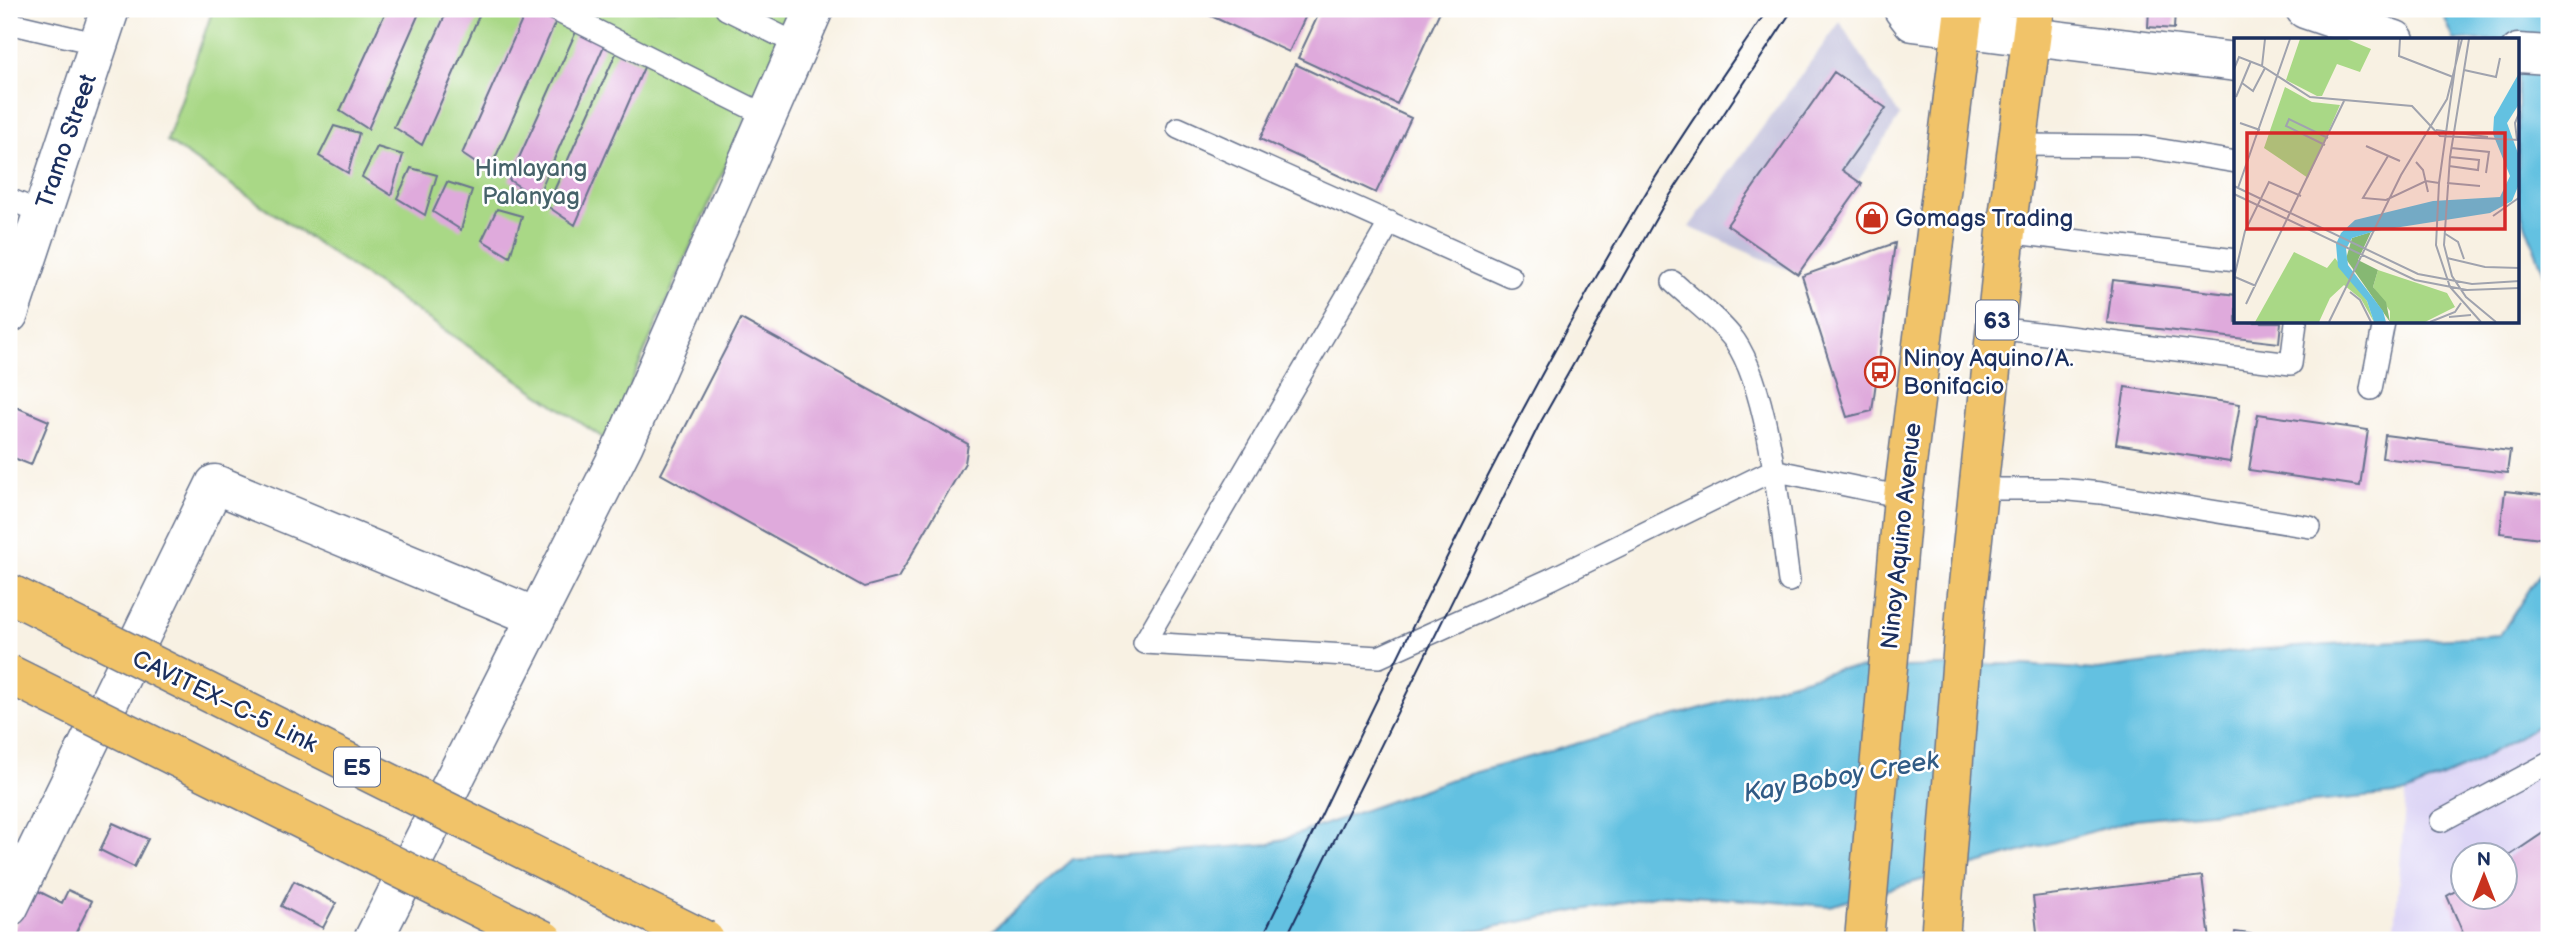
<svg xmlns="http://www.w3.org/2000/svg" width="2558" height="949" font-family="'Balsamiq Sans',sans-serif">
  <rect width="100%" height="100%" fill="#fff"/>
  <filter id="ink" filterUnits="userSpaceOnUse"><feTurbulence type="fractalNoise" baseFrequency=".0143" numOctaves="2"/><feDisplacementMap in="SourceGraphic" scale="14" xChannelSelector="R" yChannelSelector="G"/><feConvolveMatrix kernelMatrix="1 2 1 2 8 2 1 2 1" color-interpolation-filters="sRGB"/></filter>
  <filter id="wash" filterUnits="userSpaceOnUse"><feTurbulence type="fractalNoise" baseFrequency=".00686" numOctaves="4" result="noise"/><feDisplacementMap in="SourceGraphic" scale="28" xChannelSelector="R" yChannelSelector="G"/><feGaussianBlur stdDeviation="1.57" result="paint"/><feColorMatrix in="noise" values="0 0 0 0 0 0 0 0 0 0 0 0 0 0 0 0 0 1.4 0 .05"/><feComposite in="paint" operator="in"/></filter>
  <g filter="url(#wash)">
    <rect width="100%" height="100%" fill="#f8f1e3"/>
    <path fill="#ddd5f6" fill-rule="evenodd" d="M2549 719V940H2394L2406 793 2472 764ZM2464 855H2506V897H2464Z"/>
    <path fill="#c2c1dc" d="M1840 22 1900 116 1798 274 1689 227Z"/>
    <path fill="#a9d886" stroke="#628472" stroke-width="2" d="M213 9H794L606 440 167 141Z"/>
    <path fill="#63c1e1" stroke="#3f78a0" stroke-width="2" d="M2441 9H2549V286L2518 205V40H2454Z
      M2549 559V719L2472 764 2406 793 2136 819 1830 906 1664 894 1426 940H982L1073 859 1270 844 1452 779 1839 669 2007 664 2097 670 2247 650 2500 635Z"/>
    <g id="blocks">
      <path fill="#dfaadc" d="M387 9H421L368 129 340 111Z
        M448 9H482L422 145 394 127Z
        M527 9H553L560 12 489 172 462 154Z
        M1196 9H1309L1289 52Z
        M1321 9H1441L1397 104 1298 58Z
        M2149 9 2175 10 2174 29 2148 27Z
        M579 25 607 39 537 198 509 180Z
        M617 51 645 65 575 225 547 206Z
        M1295 64 1411 118 1376 193 1260 139Z
        M1834 72 1886 108 1842 170 1862 184 1798 274 1727 225Z
        M334 126 359 133 348 173 319 156Z
        M377 147 403 155 391 195 362 177Z
        M411 168 437 175 425 215 397 198Z
        M447 182 472 190 461 230 433 212Z
        M497 209 522 216 510 257 482 240Z
        M1895 243 1872 411 1847 417 1802 276Z
        M2113 280 2236 295V322H2281L2279 343 2107 323Z
        M741 319 968 444 965 463 898 578 864 587 661 474Z
        M2125 387 2240 404 2230 462 2116 444Z
        M9 404 49 421 31 465 9 456Z
        M2258 414 2368 430 2360 486 2249 470Z
        M2385 435 2510 451 2507 473 2382 458Z
        M2505 491 2549 496V539L2500 533Z
        M113 823 148 839 134 867 100 850Z
        M2549 829V940H2466L2447 896 2464 886V897H2506V858Z
        M2202 876 2210 940H2038L2033 897Z
        M294 881 336 903 323 928 281 906Z
        M32 888 62 903 68 890 92 901 72 940H9Z
        M2235 932 2288 939V940H2234Z"/>
    </g>
  </g>
  <g filter="url(#ink)">
    <use href="#blocks" fill-opacity="0" stroke="#68738d" stroke-width="2"/>
    <g fill="none" stroke-linecap="round" stroke-linejoin="round">
      <g stroke="#68738d" stroke-width="24">
        <path id="service" d="M553 9 767 116
          M726 9 799 45
          M9 23 99 44
          M1178 128 1511 277
          M2017 145 2138 146 2236 162
          M9 199 42 213
          M1390 222 1144 643 1379 657 1551 579 1773 470 1903 497
          M2006 232 2236 260
          M1673 282C1692 300 1719 319 1735 341 1770 392 1780 518 1789 581
          M1996 328 2291 364 2296 322
          M2371 389 2384 322
          M1978 489H2060L2101 493 2310 527
          M2441 821 2549 763"/>
      </g>
      <g stroke="#68738d" stroke-width="41">
        <path id="minor" d="M2305 9 2395 40
          M2031 37 2236 62
          M2518 53 2549 55
          M9 314 110 9
          M9 907 215 484 536 617
          M373 940 624 444 814 9"/>
      </g>
      <g stroke="#68738d" stroke-width="41">
        <path id="tertiary" d="M1903 9 1913 22 2031 37"/>
      </g>
      <g stroke="#68738d" stroke-width="41">
        <path id="primary" d="M1864 940 1903 497 1964 9
          M1940 940 1966 603 2006 232 2035 9"/>
      </g>
      <use href="#service" stroke="#fff" stroke-width="21"/>
      <use href="#minor" stroke="#fff" stroke-width="38"/>
      <use href="#tertiary" stroke="#fff" stroke-width="38"/>
      <use href="#primary" stroke="#f1c369" stroke-width="38"/>
      <path stroke="#1b2f5e" stroke-width="2" d="M1261 940C1383 689 1499 434 1644 196 1683 132 1726 71 1768 9
        M1285 940 1539 425 1663 206 1793 9"/>
      <g stroke="#68738d" stroke-width="41" stroke-linecap="butt">
        <path id="motorway-bridge" d="M9 593 705 940
          M9 674 544 940"/>
      </g>
      <use href="#motorway-bridge" stroke="#f1c369" stroke-width="38"/>
    </g>
  </g>
  <defs>
    <g id="shop-ring" transform="scale(1.575)"><circle r="9.5" fill="#fff" stroke="#c8321e" stroke-width="1.5"/><path d="M-5-2.5h2.3a2.7 3.5 0 0 1 5.4 0H5L5.5 6h-11ZM-1.5-2.5h3a1.5 2.3 0 0 0-3 0Z" fill="#c8321e"/></g>
    <g id="bus-ring" transform="scale(1.575)"><circle r="9.5" fill="#fff" stroke="#c8321e" stroke-width="1.5"/><path d="M-5-6H5V4H4V6H2V4H-2V6H-4V4H-5ZM-3.5-4V0h7V-4ZM-3.5 1.2v1.5H-2V1.2ZM2 1.2v1.5H3.5V1.2Z" fill="#c8321e"/></g>
  </defs>
  <g fill-rule="evenodd">
    <use href="#shop-ring" x="1872" y="218"/>
    <use href="#bus-ring" x="1880" y="372"/>
  </g>
  <g text-anchor="middle" stroke-width="5" stroke-linejoin="round" paint-order="stroke">
    <g fill="#fff" stroke="#5f6d8e" stroke-width="2">
      <rect x="1976" y="300.5" width="42" height="39" rx="5"/>
      <rect x="334" y="747.5" width="46" height="39" rx="5"/>
    </g>
    <g font-size="23" font-weight="bold" fill="#1b2f5e">
      <text x="1997" y="328">63</text>
      <text x="357" y="775">E5</text>
    </g>
    <g font-size="24" fill="#1b2f5e" stroke="#fff">
      <text transform="translate(66 141) rotate(-71)" y="8">Tramo Street</text>
      <text transform="translate(1901 536) rotate(-84)" y="8">Ninoy Aquino Avenue</text>
      <text transform="translate(225 701) rotate(26)" y="8">CAVITEX–C-5 Link</text>
    </g>
    <g font-size="24" fill="#46626a" stroke="#fff">
      <text x="531" y="176">Himlayang<tspan x="531" dy="28">Palanyag</tspan></text>
    </g>
    <g font-size="24" fill="#1b2f5e" stroke="#fff" text-anchor="start">
      <text x="1895" y="226">Gomags Trading</text>
      <text x="1903" y="366">Ninoy Aquino/A.<tspan x="1903" dy="28">Bonifacio</tspan></text>
    </g>
    <g font-size="26" font-style="italic" fill="#315b85" stroke="#fff">
      <text transform="translate(1841 776) rotate(-10)" y="9">Kay Boboy Creek</text>
    </g>
  </g>
  <g transform="translate(2234 38)">
    <rect width="285" height="285" fill="#f8f1e3"/>
    <path d="M66 1H113L137 11 126 34 103 26 88 58H83L52 42ZM51 49 78 64 106 67 74 140 30 110ZM60 214 93 230 101 220 133 263 140 284 127 261 110 247 96 260 85 284H21ZM144 232 213 255 221 269 191 284H156V273L139 249Z" fill="#a9d886"/>
    <path d="M137 194 124 222 144 232 139 249 152 264 156 284 112 221 118 200Z" fill="#86b873"/>
    <path d="M285 35V66L273 85 285 118V146L278 163 256 175 141 193 118 200 112 211 114 227 149 273 152 284H140L133 263 104 229 102 206 107 195 121 182 199 163 266 159 276 138 259 96 260 79Z" fill="#63c1e1"/>
    <path fill="none" stroke="#a0a3ae" stroke-width="2" d="M31 1 28 28 76 59 178 68 206 98 286 102M166 1 165 18 219 39M225 1 205 145 202 207 216 249 247 284M235 1 216 119 210 207 218 238 232 259 262 284M0 31 5 19 28 28M230 32 262 39 266 20M8 45 19 53 31 30M2 59 17 23M6 85 26 92M202 92 254 99M283 102 281 85 286 73M91 107 52 88 55 81 94 100M132 108 166 123M217 110 255 114 252 135M154 118 129 160 152 162 192 143 205 145M182 124 189 132 194 154M215 128 244 132 245 122 216 119M213 145 246 148M0 148 184 236 238 246 286 243M4 150 56 1M0 156 181 242 233 252 286 250M259 178 286 159M210 195 224 204 230 221M213 220 251 229 286 230M1 239 22 248M0 240 11 193 35 144 67 158M116 254 126 262 137 284M12 266 110 63M215 279 237 277M95 284 167 137 213 61 228 1M196 284 221 274 227 265"/>
    <path fill="#d62828" fill-opacity="0.15" stroke="#d62828" stroke-width="3.5" d="M13 95H271V191H13Z"/>
    <rect width="285" height="285" fill="none" stroke="#1b2f5e" stroke-width="3.5"/>
  </g>
  <rect width="2558" height="949" fill="none" stroke="#fff" stroke-width="35"/>
  <g transform="translate(2484 876)"><circle r="33" fill="#ffffff" stroke="#a4acbf" stroke-width="2"/>
  <path d="M0-5L12 26L0 18L-12 26Z" fill="#c8321e"/>
  <text y="-10" font-size="19" font-weight="bold" text-anchor="middle" fill="#1b2f5e">N</text>
  </g>
</svg>
